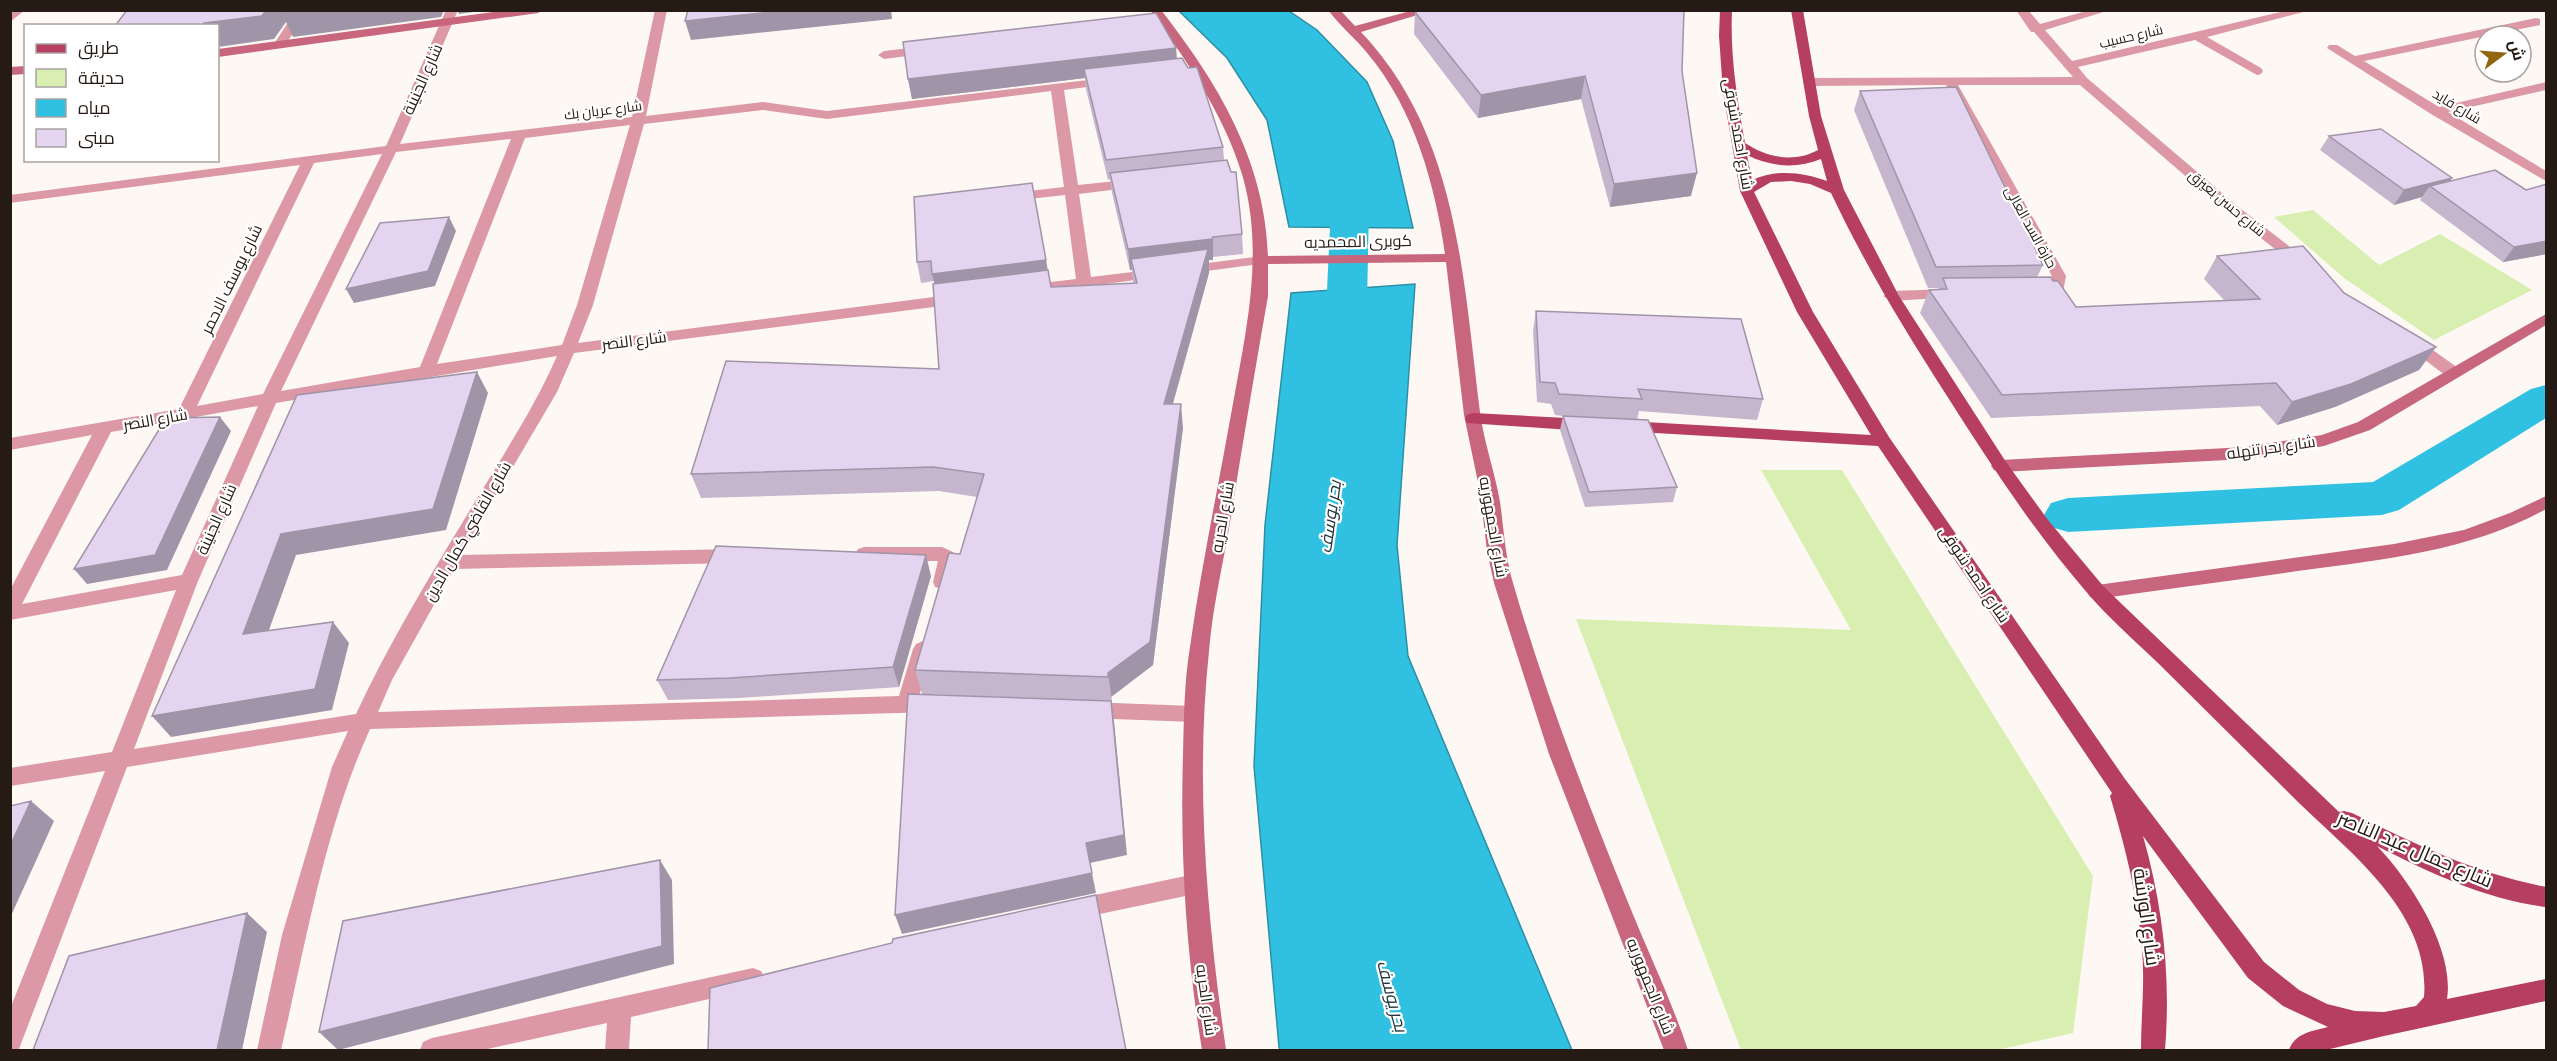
<svg xmlns="http://www.w3.org/2000/svg" width="2557" height="1061" font-family="'Crimson Pro',Cairo,serif">
  <rect width="100%" height="100%" fill="#fef8f4"/>
  <path fill="#d9eeb1" d="M2313 210 2379 265 2440 234 2532 290 2434 340 2344 278 2274 217Z
    M1761 470H1842L2093 876 2073 1033 1997 1050H1741L1576 619 1851 630Z"/>
  <path fill="#30c1e2" stroke="#2d8fa4" stroke-width="1.5" d="M1179 11H1289L1317 30 1367 82 1393 141 1413 228 1289 227 1267 120 1227 58Z
    M1415 284 1397 545 1408 656 1572 1050H1280L1279 1047 1254 766 1265 525 1291 293Z"/>
  <g fill="none" stroke-linecap="round" stroke-linejoin="round">
    <path fill="#30c1e2" fill-rule="evenodd" d="M1336 154 1349 157 1354 165 1369 206 1366 354 1360 363 1345 367 1330 363 1324 354 1331 206 1318 165 1323 157Z
      M2546 385V418L2399 510 2382 515 2068 532 2051 527 2044 515 2051 503 2068 498 2373 482 2531 389Z"/>
    <path fill="#dc98a5" fill-rule="evenodd" d="M13 10H25L10 22Z
      M296 10H308L284 47H276L274 44Z
      M446 10H458L400 144 632 117 655 10H667L646 116 763 102 827 111 1114 77 1116 80 1110 84 1064 90 1078 185 1135 179 1142 183 1135 187 1079 194 1091 277 1157 269 1164 273 1157 277 1026 295 1018 290 1026 285 1076 279 1065 195 1011 201 1004 197 1011 193 1064 187 1051 91 827 119 763 110 644 124 593 305 578 343 957 294 965 299 957 304 574 353 557 392 461 555 734 549 740 551 743 556 740 561 734 563 454 569 392 680 378 712 899 696 913 649 916 644 923 641 930 644 933 649 919 696 938 698 941 704 938 710 931 712 370 729C324 830 306 943 281 1050H257L282 935 332 767 348 731 127 767 22 1041 19 1049 10 1050V1009L105 771 10 786V768L112 752 176 590 10 620V590L92 435 10 450V438L179 409 300 165 10 203V195L386 146ZM630 125 577 305 562 345 437 364 525 138ZM511 139 420 367 281 391 396 152ZM382 154 263 394 197 406 314 163ZM557 356C537 402 510 444 484 487 439 561 393 635 356 714L134 749 198 581 276 403ZM258 406 182 575 22 604 111 432Z
      M2016 10H2028L2040 24 2090 10H2110L2045 30 2072 61 2289 10H2311L2207 37 2261 68 2263 71 2261 74 2257 75 2195 40 2078 67 2087 78 2237 206 2307 260 2309 263 2307 266H2297L2227 212 2080 85H1958L2066 276 2063 292 2042 297 2037 295 2034 292 2037 289 2051 286 2052 276 1946 85 1809 86 1803 82 1809 78 2073 77 2034 32H2031Z
      M2536 18 2540 19V25L2364 61 2439 107 2546 82V90L2448 112 2546 171V181L2431 114 2327 48 2329 45H2337L2355 56Z
      M927 46 931 47V53L884 59 878 55 884 51Z
      M1262 256 1267 257 1269 260 1267 263 1184 274 1177 270 1184 266Z
      M1951 289 1956 291 1959 294 1956 297 1891 301 1883 296 1891 291Z
      M2410 336 2416 338 2458 368 2460 372 2458 376H2446L2404 344 2402 341Z
      M864 547H942L953 552 957 563 949 587 942 589 935 587 933 582 938 561H864L858 559 855 554 858 549Z
      M1087 702 1194 706 1201 708 1204 714 1201 720 1194 722 1087 718 1080 716 1077 710 1080 704Z
      M1195 874 1203 877 1206 884 1203 891 1195 894 1076 919 1068 916 1065 909 1068 902 1076 899Z
      M753 968 761 971 765 979 761 987 631 1017 629 1050H605L607 1023 483 1050H420L423 1042 432 1038Z"/>
    <path fill="#c7667c" fill-rule="evenodd" d="M508 10H543L538 13 218 57V49Z
      M1150 10H1161C1218 83 1265 161 1268 256L1445 254C1435 184 1414 109 1368 54 1356 39 1340 26 1328 10H1340L1355 26 1414 10H1434L1361 32C1459 135 1463 280 1480 412 1484 443 1495 472 1500 502 1504 530 1505 556 1513 583 1544 690 1585 796 1627 900 1647 950 1671 999 1688 1050H1664L1549 754 1494 583 1487 551 1480 492 1464 415 1446 262 1268 264V296C1254 375 1241 455 1228 534 1221 573 1212 612 1209 651 1195 784 1207 918 1226 1050H1202C1186 953 1180 854 1183 755 1184 719 1184 683 1190 647 1201 568 1218 488 1232 409 1246 331 1265 252 1242 174 1223 113 1187 61 1150 10Z
      M26 66V74L10 75V67Z
      M2546 314V325L2370 430 2324 446 2246 459 2000 472 1994 470 1991 466 1994 462 2000 460 2246 447 2322 435 2358 422Z
      M2546 496V509C2472 550 2388 559 2305 570 2236 580 2166 589 2097 599L2090 597 2088 592 2090 587 2097 585 2394 544 2464 530 2510 513Z"/>
    <path fill="#b63e60" fill-rule="evenodd" d="M1720 10H1732C1730 55 1737 99 1745 143 1768 158 1794 163 1818 150L1809 116 1791 10H1803L1821 116 1844 190 1899 296 2006 462 2048 520 2104 587 2339 812 2344 811 2352 813C2417 845 2475 873 2546 887V907C2487 900 2430 873 2377 846 2410 880 2455 950 2447 999L2546 979V1001L2384 1036 2326 1050H2289C2295 1033 2312 1031 2328 1027L2283 1006 2248 978 2143 836C2163 906 2171 977 2165 1050H2141C2141 1017 2145 983 2142 949 2138 897 2125 846 2110 796L2112 793 1878 446 1621 431 1619 427 1621 423 1627 421 1871 435 1797 312 1740 191 1723 92 1719 36ZM1747 155C1771 167 1797 169 1821 159L1827 181C1802 172 1777 169 1752 180ZM1791 181 1810 184 1831 193C1865 265 1904 329 1947 396 1991 465 2035 533 2089 595 2110 619 2135 641 2158 663 2205 710 2252 756 2299 803 2352 854 2431 914 2424 997L2416 1006 2384 1012 2355 1011 2327 1004 2299 990 2264 962 2125 779 1889 437 1813 312 1754 192 1771 182Z
      M1473 413 1585 419 1591 421 1593 425 1591 429 1585 431 1467 423 1465 419 1467 415Z"/>
  </g>
  <path fill="#c5b6ce" d="M1415 12 1682 71 1691 196 1610 207 1581 99 1478 118 1414 34Z
    M1176 48 1177 58 1223 147 1224 160 1242 234 1243 254 1213 257V260H1209V273L1173 404 1183 428 1153 665 1111 697 1112 701 922 694 915 670 960 554 977 497 939 491 701 498 691 474 939 369 934 284V281L921 283 917 262 914 197 1046 260 1051 287 1133 283 1132 270H1130L1112 193 1110 179 1108 180 1086 89 1085 78 912 99 908 79Z
    M1860 91 2043 265 2037 277 2053 281 2076 307 2225 301 2204 279 2217 256 2344 293 2436 347 2419 370 2335 407 2277 425 2260 406 1991 418 1920 313 1929 290H1938L1939 288H1928L1854 110Z
    M2329 136 2452 178 2450 181 2547 254 2503 262 2420 200 2422 197 2394 205 2320 150Z
    M1536 311 1763 399 1757 420 1639 411 1637 420 1677 487 1673 502 1585 507 1560 430 1563 416 1555 415 1551 404 1537 402 1533 331Z
    M931 576 899 687 739 698 668 700 657 680Z"/>
  <path fill="#a094a8" d="M266 10H444L441 17 293 37 286 22 274 39 218 47V26H203L204 23Z
    M457 10H487L459 14Z
    M789 10H891L892 19 691 40 685 21Z
    M1176 48 1177 67 1084 69 1085 78 912 99 908 79Z
    M1585 76 1581 99 1478 118 1481 95Z
    M1697 173 1691 196 1610 207 1614 184Z
    M2452 178 2442 192 2430 186 2422 197 2394 205 2404 190Z
    M449 217 456 231 435 286 354 303 346 289Z
    M1213 237V260H1209V273L1166 428 1164 404 1131 259 1132 270H1130L1128 249Z
    M2547 241V254L2503 262 2514 247Z
    M1046 260 1049 280 937 295 932 274Z
    M2436 347 2419 370 2335 407 2277 425 2292 402Z
    M477 372 488 393 446 530 296 555 260 655 243 634 281 534Z
    M1181 404 1183 428 1153 665 1111 697 1112 701 1108 673Z
    M220 417 231 431 167 570 87 584 74 569Z
    M926 555 931 576 899 687 893 667Z
    M333 622 349 643 332 710 171 737 152 716Z
    M1111 701 1114 721 1127 855 1090 863 1086 843Z
    M31 801 54 821 10 918V846Z
    M660 860 672 880 674 964 338 1050 319 1032Z
    M1092 873 1096 893 902 934 895 915Z
    M247 913 267 932 242 1050H217Z"/>
  <path fill="#e5d4f0" stroke="#a094a8" stroke-width="1.5" d="M127 10H266L262 16 204 23 203 26H115Z
    M283 10H303L281 13Z
    M688 10H789L685 21Z
    M1421 10H1684L1682 71 1697 173 1614 184 1585 76 1481 95 1415 12Z
    M1156 13 1176 48 908 79 903 42Z
    M1182 58 1188 68 1197 67 1223 147 1106 160 1084 69Z
    M1956 87 2043 265 1936 267 1860 91Z
    M2381 129 2452 178 2404 190 2329 136Z
    M1227 160 1231 172H1236L1242 234 1213 237 1212 239 1128 249 1110 173Z
    M2495 170 2526 190 2547 184V241L2514 247 2430 186Z
    M1032 183 1046 260 932 274 931 261 917 262 914 197Z
    M449 217 428 271 346 289 380 223Z
    M2303 246 2344 293 2436 347 2351 384 2292 402 2276 383 2002 395 1929 290 1947 289 1943 278 2051 277 2053 281H2058L2076 307 2260 299 2217 256Z
    M1208 249 1164 404H1181L1150 642 1108 673V677L915 670 949 553 960 554 984 474 933 467 691 474 726 361 939 369 933 284 1048 270 1051 287 1137 283 1131 259Z
    M1536 311 1741 319 1763 399 1638 389 1642 399 1559 394 1555 383 1540 382Z
    M477 372 433 509 281 534 243 634 333 622 315 689 152 716 297 395Z
    M1563 416 1648 420 1677 487 1589 492Z
    M220 417 155 555 74 569 166 418Z
    M716 546 926 555 893 667 730 678 657 680Z
    M908 694 1111 701 1124 835 1086 843 1092 873 895 915Z
    M31 801 10 846V806Z
    M660 860 662 946 319 1032 343 921Z
    M1096 895 1126 1050H708L710 988 892 943 893 939Z
    M247 913 217 1050H33L69 956Z"/>
  <g text-anchor="middle" stroke-width="4.5" stroke-linejoin="round" paint-order="stroke">
    <g font-size="14" fill="#251a14" stroke="#fff">
      <text transform="translate(2131 36) rotate(-13)" y="5">شارع حسيب</text>
      <text transform="translate(2457 106) rotate(31)" y="5">شارع فايد</text>
      <text transform="translate(603 110) rotate(-7)" y="5">شارع عريان بك</text>
      <text transform="translate(2227 203) rotate(40)" y="5">شارع حسن بعيزق</text>
      <text transform="translate(2031 227) rotate(61)" y="5">حارة السد العالى</text>
    </g>
    <g font-size="16" fill="#251a14" stroke="#fff">
      <text transform="translate(422 79) rotate(-66)" y="6">شارع الجنينة</text>
      <text transform="translate(1739 134) rotate(80)" y="6">شارع احمد شوقى</text>
      <text transform="translate(1358 241) rotate(-1)" y="6">كوبرى المحمديه</text>
      <text transform="translate(231 279) rotate(-64)" y="6">شارع يوسف الاحمر</text>
      <text transform="translate(634 340) rotate(-7)" y="6">شارع النصر</text>
      <text transform="translate(155 419) rotate(-10)" y="6">شارع النصر</text>
      <text transform="translate(2271 447) rotate(-8)" y="6">شارع بحر تنهله</text>
      <text transform="translate(1222 517) rotate(-80)" y="6">شارع الحريه</text>
      <text transform="translate(216 519) rotate(-66)" y="6">شارع الجنينة</text>
      <text transform="translate(1494 527) rotate(80)" y="6">شارع الجمهوريه</text>
      <text transform="translate(467 531) rotate(-60)" y="6">شارع القاضي كمال الدين</text>
      <text transform="translate(1975 574) rotate(56)" y="6">شارع احمد شوقى</text>
      <text transform="translate(1651 986) rotate(68)" y="6">شارع الجمهوريه</text>
      <text transform="translate(1207 1000) rotate(82)" y="6">شارع الحريه</text>
    </g>
    <g font-size="18" font-style="italic" fill="#21383e" stroke="#fff">
      <text transform="translate(1330 517) rotate(-82)" y="6">بحر يوسف</text>
      <text transform="translate(1392 996) rotate(75)" y="6">بحر يوسف</text>
    </g>
    <g font-size="20" fill="#251a14" stroke="#fff">
      <text transform="translate(2415 849) rotate(23)" y="7">شارع جمال عبد الناصر</text>
      <text transform="translate(2147 917) rotate(82)" y="7">شارع الورشة</text>
    </g>
  </g>
  <rect width="2557" height="1061" fill="none" stroke="#251a14" stroke-width="24"/>
  <rect x="24" y="24" width="195" height="138" fill="#ffffff" stroke="#a8a3a1" stroke-width="1.5"/>
  <rect x="36" y="44" width="30" height="9" fill="#b63e60" stroke="#a8a3a1" stroke-width="1.5"/>
  <text x="78" y="54" font-size="18" fill="#251a14">طريق</text>
  <rect x="36" y="69" width="30" height="18" fill="#d9eeb1" stroke="#a8a3a1" stroke-width="1.5"/>
  <text x="78" y="84" font-size="18" fill="#251a14">حديقة</text>
  <rect x="36" y="99" width="30" height="18" fill="#30c1e2" stroke="#a8a3a1" stroke-width="1.5"/>
  <text x="78" y="114" font-size="18" fill="#251a14">مياه</text>
  <rect x="36" y="129" width="30" height="18" fill="#e5d4f0" stroke="#a8a3a1" stroke-width="1.5"/>
  <text x="78" y="144" font-size="18" fill="#251a14">مبنى</text>
  <g transform="translate(2503 54) rotate(74)"><circle r="28" fill="#ffffff" stroke="#a8a3a1" stroke-width="1.5"/>
  <path d="M0-4.5L10 22L0 15L-10 22Z" fill="#90660f"/>
  <text y="-9" font-size="16" font-weight="bold" text-anchor="middle" fill="#251a14">ش</text>
  </g>
</svg>
